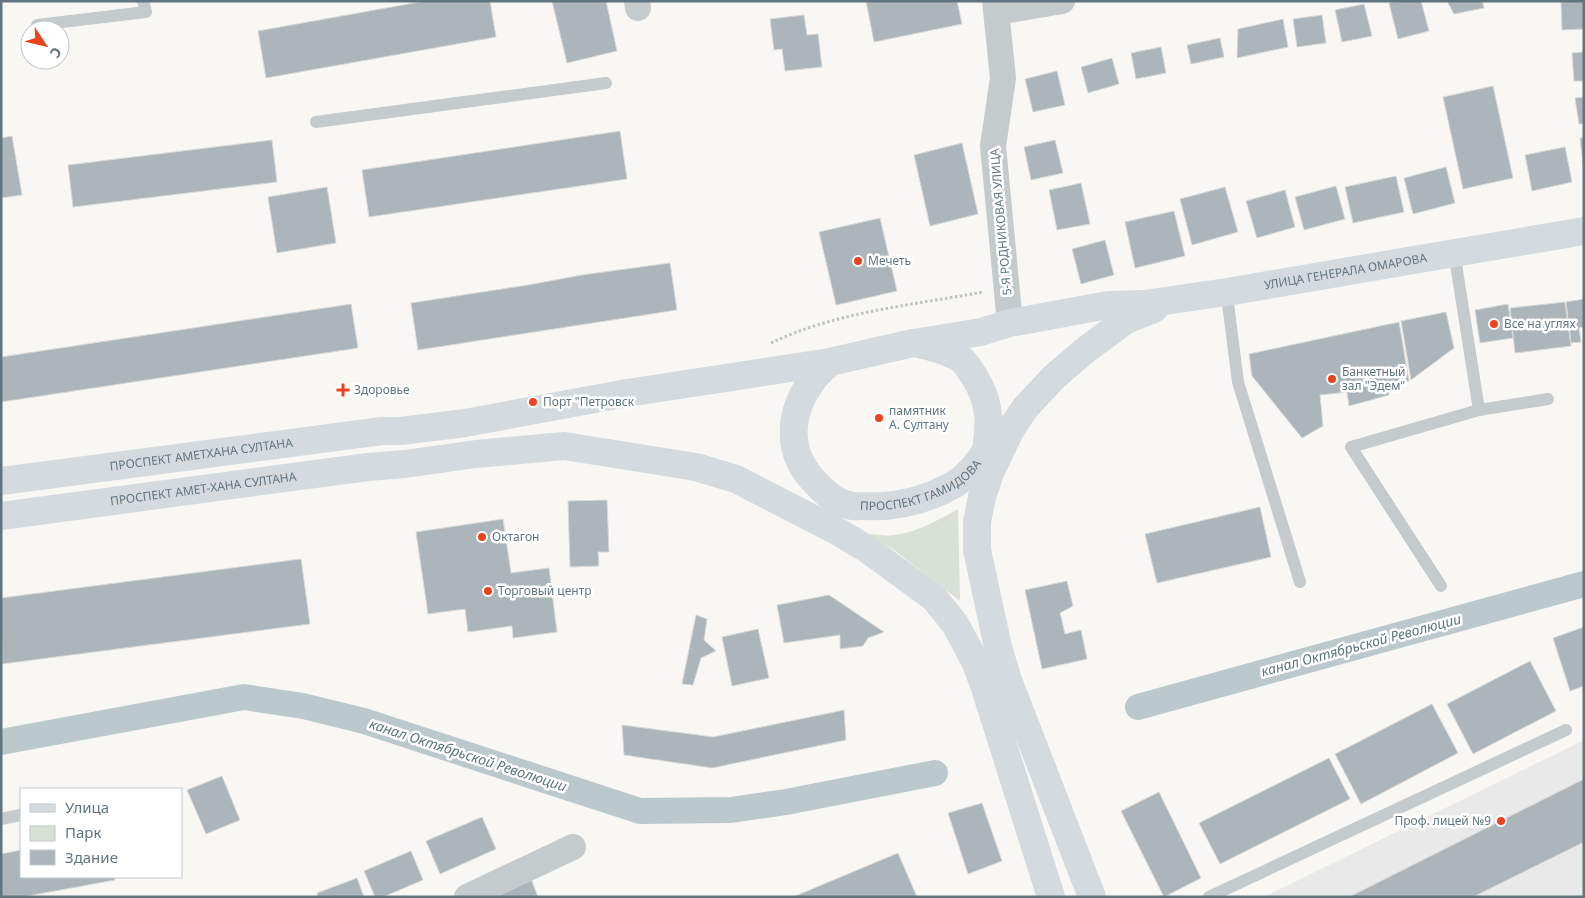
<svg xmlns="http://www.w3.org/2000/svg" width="1585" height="898" font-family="'Noto Sans',sans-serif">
  <rect width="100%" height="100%" fill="#f8f7f4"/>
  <path fill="#e8e9e8" d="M1584 740V897H1264L1574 745Z"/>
  <path fill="#d9e0d5" d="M958 509 960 601 894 550 867 534C876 534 886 537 895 535 918 532 938 520 958 509Z"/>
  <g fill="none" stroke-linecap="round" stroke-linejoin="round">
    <path stroke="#bbc9cd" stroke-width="26" d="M1138 707 1584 584
      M1 742 244 697 303 706 364 721 640 811 731 810 786 802 935 773"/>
  </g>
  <path fill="#abb5ba" stroke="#d9d9d7" d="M425 1H490L496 37 266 78 258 31Z
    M552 1H606L617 51 567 63Z
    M866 1H957L962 24 874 42Z
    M1396 1H1421L1429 31 1398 39 1389 3Z
    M1447 1H1482L1484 8 1454 14Z
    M1584 1V29L1562 30 1561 2Z
    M1364 4 1372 36 1342 42 1335 10Z
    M804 15 807 35 818 34 822 67 785 71 782 49 774 50 770 19Z
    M1322 15 1326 43 1297 47 1293 19Z
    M1283 19 1288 47 1237 58 1238 29Z
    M1220 38 1224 57 1191 64 1187 45Z
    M1161 47 1166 73 1136 79 1131 53Z
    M1584 52V81H1574L1572 53Z
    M1112 58 1119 84 1088 93 1081 67Z
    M1057 71 1065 105 1033 112 1025 79Z
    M1493 86 1513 178 1463 189 1443 97Z
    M1584 97V124H1579L1575 98Z
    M620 131 627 179 369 217 362 170Z
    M12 136 22 195 1 198V138Z
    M1580 138H1584V165H1583Z
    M272 140 277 182 73 207 68 165Z
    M1055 140 1063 173 1031 180 1024 147Z
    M962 143 978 214 930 226 914 155Z
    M1565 147 1572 182 1532 191 1525 155Z
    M1446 167 1455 203 1413 214 1404 178Z
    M1396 176 1404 212 1353 223 1345 187Z
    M1081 183 1090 224 1057 230 1049 190Z
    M1336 186 1345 219 1304 230 1295 197Z
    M327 187 336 243 277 253 268 197Z
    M1225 187 1238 232 1192 245 1180 199Z
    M1285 190 1295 227 1257 238 1246 201Z
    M1174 211 1185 256 1135 268 1125 222Z
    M880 218 897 291 836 305 819 232Z
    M1105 240 1114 275 1081 284 1072 249Z
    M670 263 677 310 418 350 411 303 528 285 582 275Z
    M1584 299V327L1579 328 1581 342 1571 343 1566 302Z
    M1565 302 1571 346 1515 353 1510 308Z
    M351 304 358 348 1 402V357Z
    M1508 304 1513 338 1480 343 1475 310Z
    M1446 312 1454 348 1411 380 1401 321Z
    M1399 322 1409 381 1389 385V395L1349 406 1347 392 1320 395 1323 426 1302 438 1252 376 1249 354Z
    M607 500 609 552H598L599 566 570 567 568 501Z
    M1260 507 1271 557 1157 583 1145 534Z
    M503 519 511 573 549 568 557 632 513 638 512 626 468 632 465 609 428 614 416 532Z
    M301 559 310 624 2 664 1 598Z
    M1067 581 1073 606 1060 613 1065 634 1081 630 1087 659 1042 669 1025 590Z
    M829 595 884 632 868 638 863 646 840 649V635L784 643 777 605Z
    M696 615 707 619 704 640 716 651 701 658 693 685 682 684Z
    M1584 627V686L1570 691 1553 638Z
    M758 629 769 678 732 686 722 637Z
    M1530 661 1556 711 1473 754 1447 704Z
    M1432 704 1458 753 1361 804 1335 754Z
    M844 710 846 740 712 768 624 755 622 725 713 737Z
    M1329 758 1350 799 1220 864 1199 823Z
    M222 776 240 820 206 834 187 790Z
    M1584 779V842L1473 897H1349Z
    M1159 792 1201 878 1164 897 1121 811Z
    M982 803 1002 861 968 874 948 813Z
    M482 817 496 849 440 874 426 841Z
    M21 850V877H115V880L22 897H1V854Z
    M411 851 423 880 383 897H375L364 871Z
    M898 853 917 897H793Z
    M357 878 364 897H318L317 893Z
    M531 879 538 897H490Z"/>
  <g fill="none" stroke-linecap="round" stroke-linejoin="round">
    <path stroke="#bec1c3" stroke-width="3" stroke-dasharray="2.5 2.5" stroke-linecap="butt" d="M771 343C835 312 913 305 983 292"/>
    <path stroke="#c5cacc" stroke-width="12" d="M37 25 146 12 143 1
      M316 122 606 83
      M1227 296 1238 382 1300 582
      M1479 410 1548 399
      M1441 586 1351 447 1479 410 1455 258
      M1 819 21 815
      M1209 897 1566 730"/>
    <path stroke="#c5cacc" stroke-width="26" d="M637 1 638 8
      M995 1 1003 78 993 146 1010 323
      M997 12 1062 1
      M467 897 573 847"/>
    <g stroke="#d5dade" stroke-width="28">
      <path d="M919 344C934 348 949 351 962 360 967 364 970 371 974 376 994 407 989 431 984 465"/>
      <path id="s1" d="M830 362C824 368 817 374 812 381 789 412 786 450 812 479 822 490 833 501 848 505 853 507 859 506 863 506 895 508 927 500 955 484 968 476 978 463 986 451"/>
      <path id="s2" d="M1 481 382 431H401L465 423 627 393 830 362 913 343 981 332 1010 323 1108 305 1144 304 1227 292 1584 231"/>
      <path id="s3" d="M1 516 368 467 405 464 476 454 564 446 696 467 736 479 835 530 867 549 934 598 955 624 975 661 984 685 1051 897"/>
      <path d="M1092 897 1008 680 998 647 977 550V522L982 497 990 473 1011 429 1025 408 1054 377 1083 352 1126 320 1154 309"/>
    </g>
  </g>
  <g fill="#ed421e" stroke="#fff" stroke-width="2">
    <circle cx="858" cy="261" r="5"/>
    <circle cx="1494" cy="324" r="5"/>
    <circle cx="1332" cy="379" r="5"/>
    <path d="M340.5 382.5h5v5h5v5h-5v5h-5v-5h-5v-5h5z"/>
    <circle cx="533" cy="402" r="5"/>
    <circle cx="879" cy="418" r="5"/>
    <circle cx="482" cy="537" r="5"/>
    <circle cx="488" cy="591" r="5"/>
    <circle cx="1501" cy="821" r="5"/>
  </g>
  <g text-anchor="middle" stroke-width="5" stroke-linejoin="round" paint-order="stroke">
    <g font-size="12" fill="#617581" stroke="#fff">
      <text transform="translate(1001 222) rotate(-95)" y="4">5-Я РОДНИКОВАЯ УЛИЦА</text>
      <text dy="4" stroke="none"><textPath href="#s2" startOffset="1362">УЛИЦА ГЕНЕРАЛА ОМАРОВА</textPath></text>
      <text dy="4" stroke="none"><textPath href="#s2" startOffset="202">ПРОСПЕКТ АМЕТХАНА СУЛТАНА</textPath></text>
      <text dy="4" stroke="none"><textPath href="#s1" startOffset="256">ПРОСПЕКТ ГАМИДОВА</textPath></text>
      <text dy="4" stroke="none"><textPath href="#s3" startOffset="204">ПРОСПЕКТ АМЕТ-ХАНА СУЛТАНА</textPath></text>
    </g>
    <g font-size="12" fill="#617581" stroke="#fff" text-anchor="start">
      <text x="868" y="265">Мечеть</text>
      <text x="1504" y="328">Все на углях</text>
      <text x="1342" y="376">Банкетный<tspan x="1342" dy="14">зал "Эдем"</tspan></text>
      <text x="354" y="394">Здоровье</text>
      <text x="543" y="406">Порт "Петровск</text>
      <text x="889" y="415">памятник<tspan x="889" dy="14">А. Султану</tspan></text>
      <text x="492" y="541">Октагон</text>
      <text x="498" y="595">Торговый центр</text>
      <text x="1491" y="825" text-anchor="end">Проф. лицей №9</text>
    </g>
    <g font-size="14" font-style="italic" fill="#5b767c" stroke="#fff">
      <text transform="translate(1361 645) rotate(-15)" y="5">канал Октябрьской Революции</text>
      <text transform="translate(468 755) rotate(18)" y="5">канал Октябрьской Революции</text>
    </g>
  </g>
  <rect width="1585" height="898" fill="none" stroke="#617581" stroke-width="5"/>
  <rect x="20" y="788" width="162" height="90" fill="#ffffff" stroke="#c0c8cd"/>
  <rect x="30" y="804" width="25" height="8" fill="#d5dade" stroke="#c0c8cd"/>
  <text x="65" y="813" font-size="15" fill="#617581">Улица</text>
  <rect x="30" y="826" width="25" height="15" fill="#d9e0d5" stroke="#c0c8cd"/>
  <text x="65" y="838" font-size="15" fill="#617581">Парк</text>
  <rect x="30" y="850" width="25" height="15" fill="#abb5ba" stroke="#c0c8cd"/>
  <text x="65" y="863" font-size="15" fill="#617581">Здание</text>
  <g transform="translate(45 45) rotate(125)"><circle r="24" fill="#ffffff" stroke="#c0c8cd"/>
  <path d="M0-4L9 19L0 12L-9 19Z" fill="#ed421e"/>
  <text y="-8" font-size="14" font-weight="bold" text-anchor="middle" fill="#617581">С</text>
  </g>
</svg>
